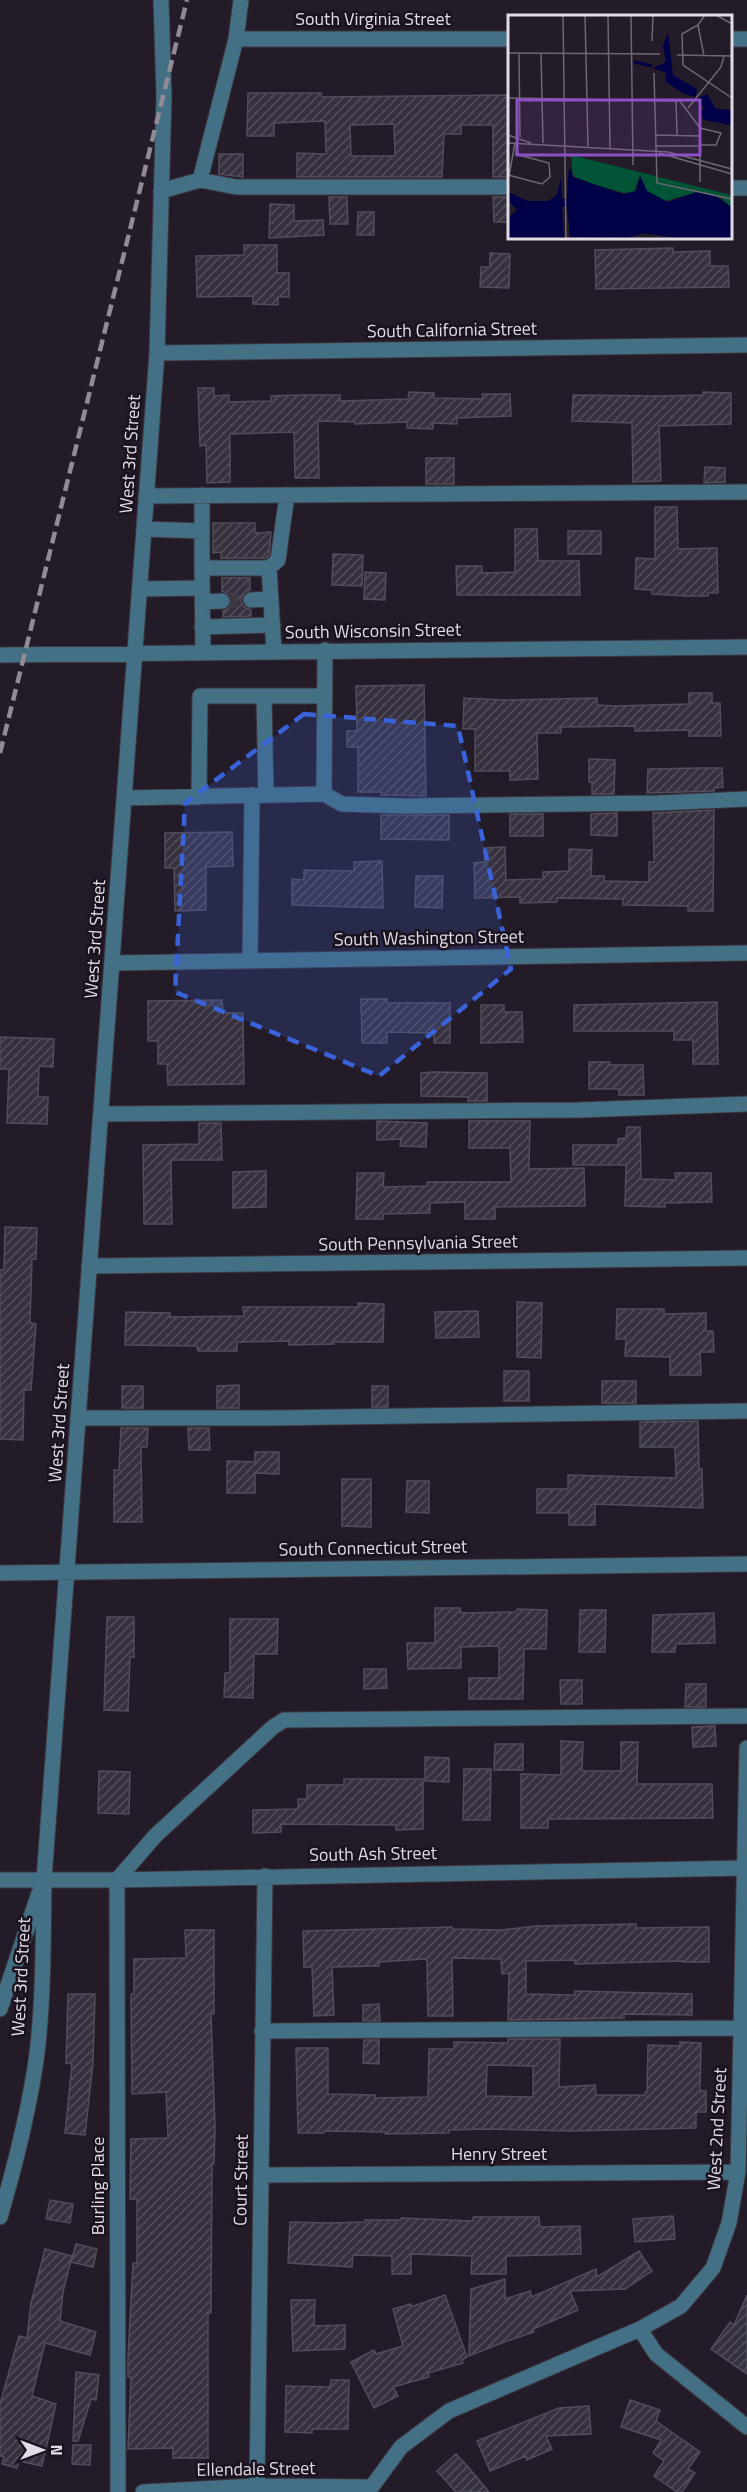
<svg xmlns="http://www.w3.org/2000/svg" width="747" height="2492" font-family="'Titillium Web',sans-serif">
  <defs>
    <pattern id="building-hatch" width="6" height="6" patternUnits="userSpaceOnUse" patternTransform="scale(1.5)"><rect width="6" height="6" fill="#37313f"/><path d="M-1 1l2-2M0 6l6-6M5 7l2-2" fill="none" stroke="#544e5b"/></pattern>
  </defs>
  <rect width="100%" height="100%" fill="#231c28"/>
  <path fill="url(#building-hatch)" stroke="#524c5b" stroke-width="1.5" fill-rule="evenodd" d="M248 93H321L322 97 510 95V177H493V125H461V134H444L442 177H297V153L326 154 325 121 274 123V136H247ZM394 124 395 156H351L350 125Z
    M219 154H243V177L219 174Z
    M329 197H347L348 224H330Z
    M493 197H510V222H494Z
    M270 204 294 205V221L323 220 324 235 269 238Z
    M358 212H374V235H357Z
    M244 245H277V273H289V297H278V305L253 304V296L197 297 196 256 244 255Z
    M673 248V252L710 251V266H728L729 287 596 289 595 250Z
    M490 253 510 254 509 288 480 287 481 267H490Z
    M198 388H214V396L229 395V402L271 401V396L301 395H340V401L408 399 409 392 434 393V398L483 399 482 394H510L511 416 457 418V424L433 423V429L407 428V422L355 424V422L318 421 319 478H295L294 432 230 434V482L207 483 206 445 200 446Z
    M703 392 731 393V424L659 426 661 481 633 482 632 423 572 421 573 395 659 396 703 395Z
    M426 458H454V484H426Z
    M705 467 725 468V482L704 483Z
    M655 507H677L678 549 717 548 718 593H708V596H687L652 594V590L635 589 636 558 655 559Z
    M213 523H255V533L271 532 269 555 266 558H221V552L213 553Z
    M515 529H537L538 561H579L580 595H457L456 566H482V573L515 572Z
    M568 531H601V554H568Z
    M333 554 363 555 362 586 332 585Z
    M365 572 386 573 385 600 364 599Z
    M222 578H250V590L245 592 241 600 243 606 251 610V616L223 617V611L228 609 232 601 230 595 222 591Z
    M424 685 426 796 381 795V792H358V747H347V731H357L356 686Z
    M689 693H712V703H720L721 736H689V730L635 731V726L561 727V733H537L538 779 510 780V771H475V729H463L464 698 504 700 597 698V705L615 706 689 704Z
    M589 759 615 760 614 794H592V782H589Z
    M701 768H722L723 787 714 788V791L647 793 648 769Z
    M714 810 713 911H688V906L623 905V899L557 898V902L520 903V897L475 898 474 863 485 862 484 848 505 847 506 880 543 879V872L569 871V849L592 850 591 876H604V881L649 882V862H654L653 813Z
    M617 813V836L591 835V814Z
    M510 814H543V836H510Z
    M381 815H449V840L381 839Z
    M232 832 233 866 206 867V910L175 911 174 868H165V833Z
    M382 861 383 908 292 905V879L304 880V870L354 871V862Z
    M416 876H443L442 908 415 907Z
    M361 999H387V1003H450V1043H434V1033L387 1032V1043H362Z
    M222 1000 223 1013H243L244 1084 168 1085 167 1064H158V1041H148V1001Z
    M717 1002 718 1064H693V1040H674V1031H574V1005Z
    M481 1005H504V1012H522L523 1042 481 1043Z
    M0 1037 54 1039 53 1067 39 1066 38 1097H48L47 1124 7 1123 9 1069H0Z
    M589 1062H610V1065H643L644 1095H619V1089H589Z
    M434 1072 487 1073V1101H468V1097L421 1096V1073Z
    M377 1121 427 1123 426 1147 400 1146 401 1139 377 1140Z
    M469 1121H530L529 1169 584 1168 585 1206 495 1207V1219H465V1202L430 1203V1213L383 1214V1219H356L357 1173H384L383 1187 427 1186V1182H511L510 1148H469Z
    M199 1123H221L222 1160H171L172 1224H144L143 1145 199 1144Z
    M627 1127H640L641 1179 676 1180 675 1173H711L712 1202 665 1203V1207L625 1206 626 1165H573V1145H618V1139L626 1138Z
    M266 1171V1207L233 1208V1172Z
    M5 1227 37 1228 36 1259H32L30 1323 36 1324 31 1390H24L23 1440 0 1439V1270H4Z
    M517 1302 542 1303 541 1358 517 1357Z
    M358 1303 384 1304 383 1342H334V1344L289 1345V1341L237 1342V1351H198L197 1346 125 1345 126 1312 170 1313V1317L244 1316 243 1307H358Z
    M617 1309H664V1314L706 1313V1331H713L714 1352H700L701 1375H670V1357L625 1356 626 1339H616Z
    M478 1311 479 1337 436 1338 435 1312Z
    M504 1371H529V1401H504Z
    M602 1381H636V1403H602Z
    M239 1385V1408H217V1386Z
    M122 1386H143V1408H122Z
    M372 1386H388V1407H372Z
    M698 1421 699 1469H702L703 1508 595 1504V1525H569V1513H537V1489H568V1475L676 1478 675 1447H640V1422Z
    M121 1428H148L147 1447H141L142 1522H114V1470H119Z
    M188 1428H209L210 1450H189Z
    M255 1452H279V1474L255 1473V1493H227V1461L255 1462Z
    M342 1479H371V1527L342 1526Z
    M407 1481H429V1513L406 1512Z
    M435 1608H460L461 1613 516 1612 517 1609 547 1610 546 1649H524L523 1699H469V1678H499V1646L461 1647V1668L408 1669 407 1643H435Z
    M580 1610H606L605 1652H579Z
    M714 1613 715 1643 676 1644 675 1652H652L653 1615Z
    M107 1617H134V1657H130L128 1711 104 1710Z
    M230 1619H278L277 1654H254L253 1698 224 1697 225 1673H230Z
    M364 1669H386L387 1688 364 1689Z
    M560 1680H582V1704H561Z
    M686 1684H706V1707H685Z
    M715 1726 716 1746 693 1747 692 1727Z
    M561 1741 583 1742 582 1771H621V1742H638L637 1784H712L713 1818 548 1819V1828H521V1774L561 1775Z
    M495 1744H523V1770H494Z
    M425 1757 449 1758V1782L425 1781Z
    M464 1769H491L490 1820H463Z
    M99 1771 130 1772 129 1814 98 1813Z
    M344 1779H423V1829L396 1830V1825L281 1824V1832L253 1833V1810L298 1809V1799H307V1785H344Z
    M636 1924V1928L709 1927V1962H683V1961L575 1964V1960L526 1961V1994L575 1995V1991L692 1994V2015L624 2014V2018L508 2020 509 1973 502 1974 501 1959 452 1958 453 2016H428L427 1961 425 1959 379 1962V1966L332 1967 334 2015 314 2016 312 1967H304L303 1931 452 1927V1929L501 1930 536 1926Z
    M185 1930H214V2014H211L215 2127 214 2164H212L211 2313H208V2458H173V2448L128 2449 131 2377H128V2358L133 2263H137V2199H130L131 2139 168 2138 166 2092 132 2094 131 1994H134V1959L186 1958Z
    M68 1994H95L93 2063 85 2135 65 2133 72 2064 66 2063Z
    M379 2004 380 2021H363V2005Z
    M508 2039H560L559 2087 595 2085 596 2095H645V2092H647L648 2045 680 2046V2042L701 2043 700 2091H706V2112H696V2128L571 2131 486 2129 449 2130V2133L385 2134V2132L324 2131V2133H298L296 2048H328V2094L375 2095V2098L428 2097 429 2049H454V2042L508 2043ZM487 2065 533 2066V2097L486 2096Z
    M364 2040H379V2064L363 2063Z
    M50 2200 73 2204 70 2223 46 2219Z
    M673 2216 675 2239 635 2242 633 2219Z
    M473 2217H539L540 2227 580 2226 581 2254 506 2256V2274H471L472 2256 411 2254V2274H392V2256L353 2255 352 2267 288 2263 290 2222 329 2223 365 2222V2220H401V2218L473 2221Z
    M76 2244 97 2249 93 2267 71 2262Z
    M45 2249 72 2256 63 2292 60 2321 96 2332 90 2355 45 2343 32 2396 56 2404 42 2466 19 2461 17 2468 2 2464 4 2457 0 2456V2404L19 2336 27 2338 31 2303Z
    M639 2251 652 2271 625 2289 570 2291 578 2310 533 2329 534 2332 504 2342 469 2356 471 2289 505 2279V2299L530 2291 532 2297 596 2269 597 2277Z
    M445 2295 467 2357 462 2360 463 2363 428 2373 429 2377 393 2387 398 2396 374 2408 351 2362 374 2350 376 2354 403 2346 393 2309 411 2304V2307Z
    M747 2295V2374L711 2349 730 2322 734 2325Z
    M291 2300H315L314 2326 345 2325V2349L293 2351Z
    M76 2372 99 2375 96 2400 91 2399 78 2441H73Z
    M331 2380H349L348 2429H312V2433L285 2432 286 2386 330 2387Z
    M630 2400 660 2410 656 2421 700 2452 688 2469 695 2473 682 2492H677L654 2476 664 2461 653 2453 661 2440 621 2427Z
    M589 2406 591 2434 546 2436 552 2449 527 2460 526 2456 490 2471 477 2441 559 2408Z
    M73 2445H91L90 2465 72 2464Z
    M456 2454 469 2468 489 2492H456L437 2471Z"/>
  <g fill="none" stroke-linecap="round" stroke-linejoin="round">
    <path stroke="#3f3944" stroke-width="15" stroke-dasharray="15 8" stroke-linecap="butt" d="M222 601 251 600"/>
    <g stroke="#3d3742" stroke-width="17">
      <path id="minor" d="M236 39H510
        M730 39H747
        M200 180 236 187H510
        M730 188H747
        M161 191 200 180 236 39 241 0
        M157 353 747 345
        M202 495V531
        M146 496 747 492
        M144 529 202 531V568
        M269 568 278 560 287 495
        M140 589 202 588
        M251 600 271 599
        M202 602 222 601
        M202 627 273 625
        M203 652 202 568H269L274 651
        M0 655 747 647
        M264 696 266 795
        M324 794 342 804 405 806 658 803 747 799
        M199 797 200 696H325
        M124 798 324 794 325 650
        M250 961 252 795
        M113 963 747 953
        M102 1114 579 1110 747 1104
        M89 1266 747 1258
        M79 1418H270L747 1411
        M0 1573 747 1564
        M0 1880H117L747 1868
        M0 2009 39 1893
        M262 2031 741 2028
        M261 2175 738 2172
        M0 2217C15 2166 28 2114 36 2061 44 2001 43 1940 44 1879L157 353 164 96 161 0
        M640 2329 656 2354 747 2427
        M257 2486 265 1876
        M118 2492 117 1880 155 1836 273 1727 284 1720 747 1716
        M143 2492 257 2486 370 2487
        M368 2492 401 2447 449 2411 640 2329 681 2306 713 2268 729 2223 738 2172 747 1748"/>
    </g>
    <use href="#minor" stroke="#437084" stroke-width="15"/>
    <path stroke="#918b95" stroke-width="4.5" stroke-dasharray="12 6" stroke-linecap="butt" d="M0 753 187 0"/>
  </g>
  <path fill="#3a63da" fill-opacity="0.2" stroke="#3a63da" stroke-width="4.5" stroke-dasharray="12 8" stroke-linejoin="round" d="M304 714 458 726 511 969 379 1076 175 992 185 803Z"/>
  <g text-anchor="middle" stroke-width="5" stroke-linejoin="round" paint-order="stroke">
    <g font-size="18" fill="#e0dbe4" stroke="#1a131f">
      <text x="373" y="25">South Virginia Street</text>
      <text transform="translate(452 330) rotate(-1)" y="6">South California Street</text>
      <text transform="translate(130 454) rotate(-86)" y="6">West 3rd Street</text>
      <text transform="translate(373 631) rotate(-1)" y="6">South Wisconsin Street</text>
      <text transform="translate(429 938) rotate(-1)" y="6">South Washington Street</text>
      <text transform="translate(95 939) rotate(-86)" y="6">West 3rd Street</text>
      <text transform="translate(418 1243) rotate(-1)" y="6">South Pennsylvania Street</text>
      <text transform="translate(59 1423) rotate(-86)" y="6">West 3rd Street</text>
      <text transform="translate(373 1548) rotate(-1)" y="6">South Connecticut Street</text>
      <text transform="translate(373 1854) rotate(-1)" y="6">South Ash Street</text>
      <text transform="translate(21 1977) rotate(-87)" y="6">West 3rd Street</text>
      <text transform="translate(717 2129) rotate(-87)" y="6">West 2nd Street</text>
      <text x="499" y="2160">Henry Street</text>
      <text transform="translate(241 2180) rotate(-89)" y="6">Court Street</text>
      <text transform="translate(98 2186) rotate(-90)" y="6">Burling Place</text>
      <text transform="translate(256 2469) rotate(-1)" y="6">Ellendale Street</text>
    </g>
  </g>
  <g transform="translate(508 15)">
    <rect width="224" height="224" fill="#231c28"/>
    <path d="M63 140 223 180V192L213 183 189 177 157 186 139 176 132 160 126 177 116 178 81 168 65 161Z" fill="#015536"/>
    <path d="M160 17 165 60 189 74 188 82 176 79 158 67V58L145 53 158 47 155 31ZM199 79 208 94 223 95V110L196 105 192 98 196 93 190 83ZM61 151 65 162 115 179 128 176 132 161 139 176 160 187 189 177 207 181 223 192V223H168L136 218 120 223 62 222 59 191 54 192 56 223H0V203L9 195 0 185V177L20 186H40L49 180 53 162 54 183 59 184Z" fill="#000047"/>
    <path fill="none" stroke="#000047" stroke-width="3" d="M126 47 144 51"/>
    <path fill="none" stroke="#6f6873" stroke-width="1.5" d="M55 0 58 223M77 0 80 131M100 0 102 133M123 0 125 150M197 0 190 10 174 19 175 50 224 83M208 0 224 9M190 10 196 41M144 26 145 0M0 38 152 39M11 38 12 122M33 38 35 128M169 40 224 41M146 58 149 168 224 184M0 83 172 86 192 113 213 118 208 130H192M168 85 169 120M180 93 213 52 216 41M192 113V167M0 120 23 128M147 120 192 121M0 128 160 137 224 154M147 131H192M151 138 224 159M0 160 34 169 42 162 41 148 7 139M1 161 7 128"/>
    <path fill="#8f4fc6" fill-opacity="0.15" stroke="#8f4fc6" stroke-width="3" d="M9 85H192V140H9Z"/>
    <rect width="224" height="224" fill="none" stroke="#e0dbe4" stroke-width="3"/>
  </g>
  <g transform="translate(42 2450) rotate(90)" stroke="#1a131f" stroke-width="4.5" paint-order="stroke">
  <path d="M0-4.5L10 22L0 15L-10 22Z" fill="#e0dbe4"/>
  <text y="-9" font-size="16" font-weight="bold" text-anchor="middle" fill="#e0dbe4">N</text>
  </g>
</svg>
